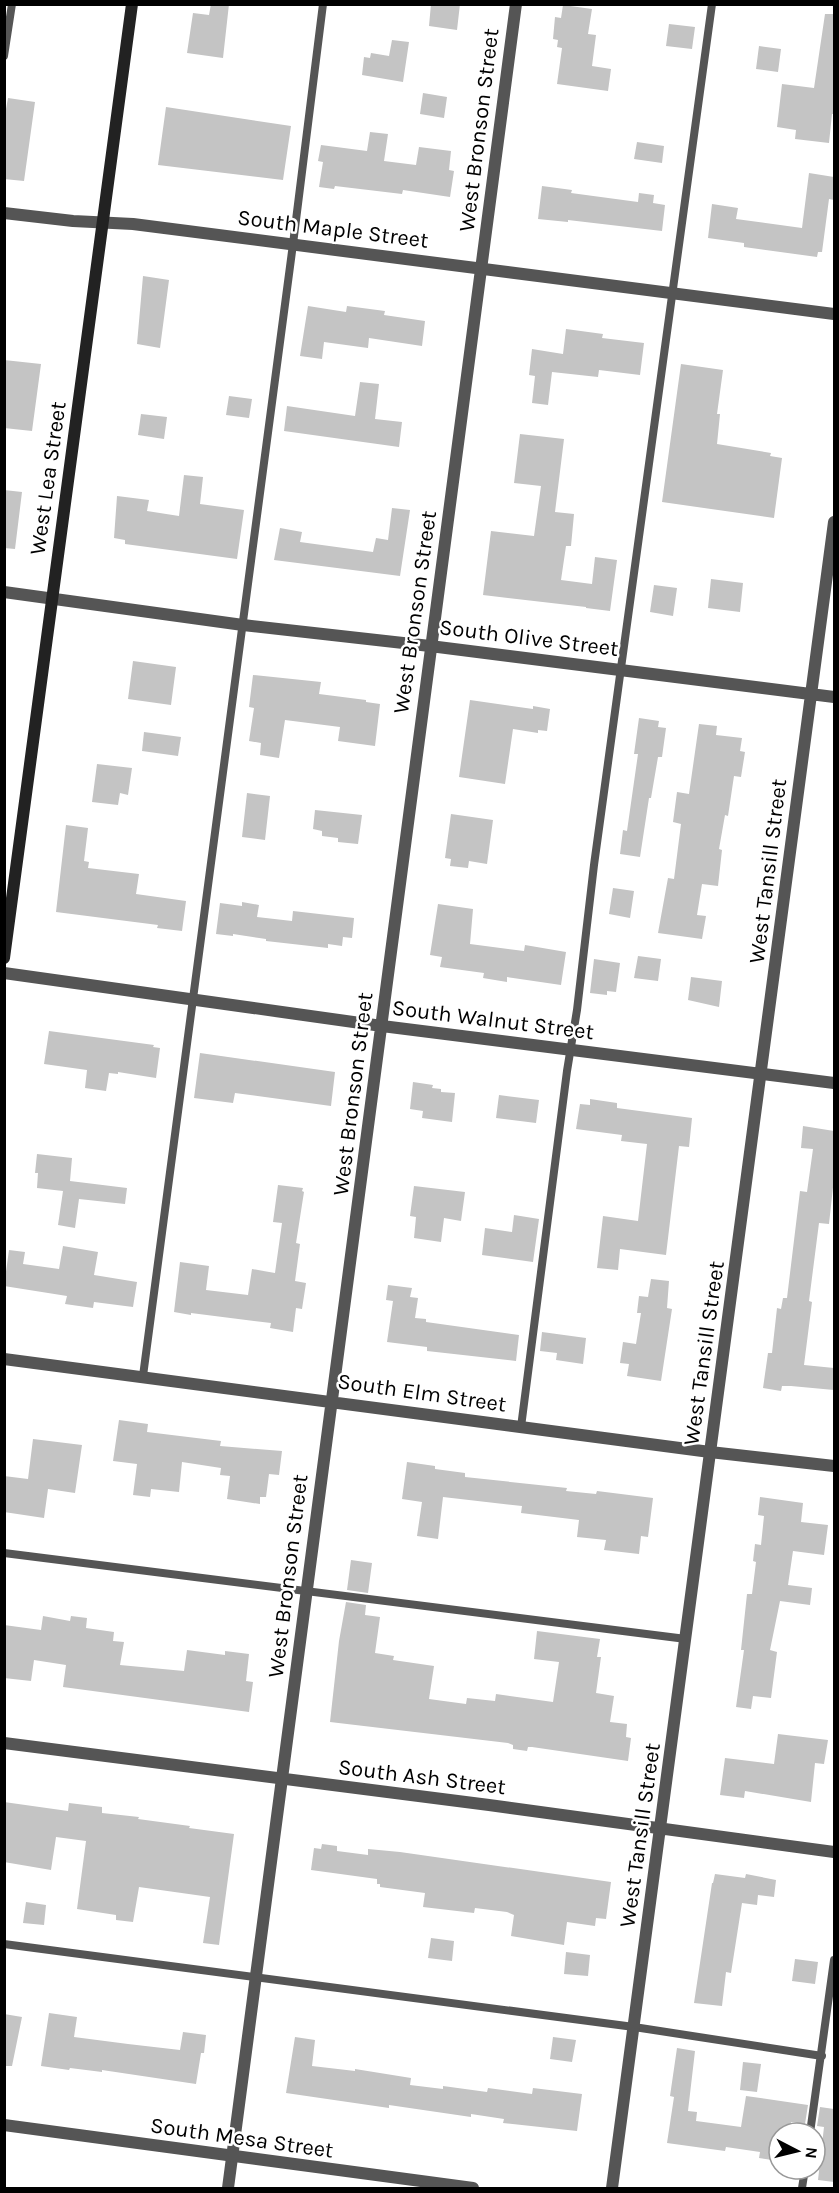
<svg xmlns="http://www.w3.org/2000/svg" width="839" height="2193" font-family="Karla,sans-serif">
  <rect width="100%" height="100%" fill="#fff"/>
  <path fill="#c4c4c4" d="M211 4H229L223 58 187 53 193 13 209 15Z
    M431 4H460L457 30 429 26Z
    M563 5 592 9 588 34 596 35 592 66 611 69 608 91 557 84 562 48 557 47 558 40 553 39 555 17 561 18Z
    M825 14H834V114H832L829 143 795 139 796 130 777 127 782 84 814 88Z
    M669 24 695 27 692 49 666 46Z
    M392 40 409 42 403 82 362 75 364 57 370 58 371 53 389 56Z
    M759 46 781 49 778 72 756 69Z
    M423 93 447 97 444 118 420 114Z
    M8 98 35 102 24 181 4 179V120Z
    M166 107 291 126 283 180 158 165Z
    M370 132 388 134 384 161 416 165 419 147 451 151 449 170 454 171 450 197 403 190 402 194 335 186 334 189 319 187 323 162 318 161 321 145 367 151Z
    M637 142 664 146 662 163 634 159Z
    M809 173 834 177V200L829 199 822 252H818L817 257 744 247V243L708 238 712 204 738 208 736 219 802 228Z
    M542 186 572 190 571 193 638 202 639 193 654 195 653 203 665 205 662 231 568 220V222L538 219Z
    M143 276 169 280 160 348 137 344Z
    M308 306 346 312 347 306 385 311 384 315 425 321 422 346 369 338 368 348 324 342 322 359 300 356Z
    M566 329 603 334 602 338 644 343 640 375 599 370 598 377 552 372 548 405 532 403 535 376 529 375 532 349 563 354Z
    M4 360 41 364 32 431 4 428Z
    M681 364 723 370 717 414H720L717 444 771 453 770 456 782 458 774 518 662 502Z
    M360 382 379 384 375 419 402 422 399 447 284 431 287 406 355 416Z
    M229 396 252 399 249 418 226 415Z
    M141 414 167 417 164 439 138 435Z
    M520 434 564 439 555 512 574 514 571 546H566L561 580 592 584 595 557 617 560 610 611 586 608V607L483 595 491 531 534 536 541 486 514 483Z
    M184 475 203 477 200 504 244 510 237 559 125 544V540L114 538 117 496 149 500 147 511 179 516Z
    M4 490 22 492 15 549 4 548Z
    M392 508 410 510 400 576 274 560 280 528 302 532 300 542 373 552 376 538 388 540Z
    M711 579 743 583 740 612 708 608Z
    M654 585 677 588 673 616 650 612Z
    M133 661 176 667 171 705 128 699Z
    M253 675 321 682 319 694 366 700V702L380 704 375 746 338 741 340 727 285 720 279 758 260 755 261 743 249 741 254 708 249 707Z
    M470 700 533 709V706L550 709 547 731 538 730V733L513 729 505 784 459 777Z
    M639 718 659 721 658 727 666 728 662 757H658L651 798H649L640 857 620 854 623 830 627 831 638 754H634Z
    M699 724 717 726 716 735 742 738 740 751 745 752 741 777 734 776 728 816 725 815 719 849 722 850 718 886 702 884 697 915 706 916 702 939 658 933 668 878 674 879 681 824 673 822 677 792 689 794Z
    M144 732 181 737 178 756 142 751Z
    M97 764 132 768 128 795 120 793 118 805 92 802Z
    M247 793 270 796 265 840 242 837Z
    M315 810 362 815 358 844 338 842V838L322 836V831L313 829Z
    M451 814 493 820 487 864 469 861 468 868 450 866 451 859 445 858Z
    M66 825 88 828 84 861 89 862 88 868 139 874 136 894 186 901 182 931 157 928 158 925 56 912Z
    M613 888 634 891 630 918 609 914Z
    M242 902 259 905 257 917 292 921 293 911 354 918 352 938 343 937 342 946 328 944V948L266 941V939L233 934V936L216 934 220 903 242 906Z
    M438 904 473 909 470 944 524 951 525 945 566 952 561 985 507 977V982L483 978 484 973 440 967 442 957 430 955Z
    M638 956 661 959 658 981 634 978Z
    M594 959 620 963 616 992 607 991V995L590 993Z
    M691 977 722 981 719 1007 688 1000Z
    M49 1031 154 1045 153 1047 160 1048 156 1078 118 1072V1074L109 1073 106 1091 85 1088 87 1070 44 1064Z
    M200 1053 335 1072 331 1106 235 1093 233 1103 194 1098Z
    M413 1082 433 1085 432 1088 441 1089V1092L455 1093 452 1122 422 1118 423 1111 410 1109Z
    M499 1095 539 1100 536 1123 496 1118Z
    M590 1099 617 1103V1108L692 1118 689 1147 679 1146 666 1255 620 1249 618 1270 597 1268 603 1216 638 1221 647 1144 621 1141 622 1135 576 1129 580 1104 590 1105Z
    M803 1126 834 1131V1178L829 1224 819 1223 809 1301 812 1302 804 1365 834 1368V1390L791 1386H782L781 1391 763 1388 768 1353H772L777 1308 781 1309 783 1298H787L800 1191 807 1192 813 1149 801 1148Z
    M37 1154 72 1158 70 1181 127 1188 125 1204 79 1199 75 1228 58 1225 63 1191 37 1188 38 1173H35Z
    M278 1185 303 1188 302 1191 304 1192 296 1243 300 1244 295 1281 306 1283 302 1309 296 1308 293 1332 270 1328 271 1323 191 1313V1315L174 1312 180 1262 209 1266 206 1290 248 1295 252 1269 275 1273 282 1223 273 1222Z
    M414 1186 465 1192 461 1221 444 1218 441 1242 414 1238 416 1217 410 1216Z
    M514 1215 539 1219 533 1262 482 1255 485 1228 512 1232Z
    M63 1246 98 1252 94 1275 137 1282 133 1307 94 1302 93 1308 65 1304 67 1296 4 1286 9 1250 25 1252 23 1264 59 1269Z
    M651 1279 669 1281 667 1308 672 1309 661 1381 627 1376 629 1364 620 1363 623 1342 636 1344 641 1313H637L639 1296 648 1297Z
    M388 1285 412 1288 410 1297 418 1298 415 1318 426 1319V1322L519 1335 516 1361 427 1351V1347L387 1342 393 1301 386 1300Z
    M542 1332 586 1338 583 1364 556 1360 557 1353 540 1351Z
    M119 1420 148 1424 147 1432 221 1441 220 1446 282 1451 279 1475 269 1474 266 1497H260V1504L227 1499 230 1476 220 1475 221 1468 182 1462 179 1492 151 1489 150 1497 133 1495 137 1464 113 1461Z
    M33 1439 82 1445 75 1493 48 1489 44 1518 4 1512V1476L28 1479Z
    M407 1462 435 1466V1469L465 1473V1477L567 1488 566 1491 596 1494 597 1491 653 1498 648 1537 641 1536 639 1554 604 1550 606 1540 577 1537 579 1520 521 1513 522 1506 443 1497 438 1539 417 1536 422 1502 402 1499Z
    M760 1497 803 1503 801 1522 828 1525 824 1555 793 1551 788 1585 812 1588 810 1605 780 1601 770 1650 777 1652 771 1698 753 1696 751 1709 736 1707 744 1650H741L747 1594H752L756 1562 753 1561 755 1544 761 1545 764 1516 758 1515Z
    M351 1560 372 1563 368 1593 347 1590Z
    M346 1602 366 1605 365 1615 380 1617 375 1653 394 1656 393 1660 434 1666 429 1699 466 1704 467 1698 495 1701 496 1694 553 1702 559 1662 534 1659 537 1631 600 1639 597 1657H601L596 1693 614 1696 610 1722 627 1724 626 1737 631 1738 628 1761 532 1747H528L527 1751 513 1749V1745L508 1743 330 1722 339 1641Z
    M43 1616 70 1621 71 1616 87 1618 86 1628 114 1632 113 1641 124 1642 120 1665 184 1671 187 1650 225 1655V1651L249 1654 246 1681 253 1682 249 1712 63 1687 66 1665 34 1660 31 1681 4 1678V1625L41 1630Z
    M778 1734 828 1740 824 1764 815 1763 811 1802 745 1791 744 1798 720 1795 725 1758 774 1764Z
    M4 1802 68 1811 69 1803 102 1807V1813L139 1817 138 1819 190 1826 189 1828 234 1834 219 1945 203 1943 210 1897 139 1887 133 1922 116 1920V1915L77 1909 86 1841 56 1837 51 1870 4 1862Z
    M322 1844 337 1846V1851L368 1855V1849L400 1852 611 1882 606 1919 596 1918 595 1926 567 1922 564 1945 511 1936 514 1915 507 1912 475 1908 474 1913 423 1907 425 1893 380 1887V1884H377V1879L311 1870 314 1848 321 1849Z
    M715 1874 745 1878 746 1874 776 1880 774 1897 758 1895 757 1905 742 1903 731 1973 726 1972 722 2006 694 2003 712 1883H713Z
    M26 1902 46 1905 44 1925 23 1923Z
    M431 1938 454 1941 452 1961 428 1958Z
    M566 1952 590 1955 588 1976 564 1974Z
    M795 1959 818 1962 815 1984 792 1981Z
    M49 2013 77 2017 74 2037 128 2044 180 2050 183 2032 206 2035 204 2053H201L196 2084 102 2070V2072L70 2068 69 2070 41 2066Z
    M4 2014 22 2017 12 2066H4Z
    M295 2037 315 2040 312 2066 355 2071V2069L411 2078 410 2085 443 2089V2086L487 2092 488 2088 532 2094 533 2088 582 2094 577 2131 503 2123 504 2119 471 2114V2117L389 2105V2108L286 2093Z
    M553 2037 576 2040 572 2062 550 2059Z
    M677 2048 695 2051 688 2111 697 2112 696 2121 741 2127 746 2096 808 2105 805 2124 791 2122 790 2133H779V2161L759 2158 760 2152 726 2147 725 2151 667 2143 674 2097 670 2096Z
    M743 2062 761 2064 757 2092 740 2090Z
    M820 2107 834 2109V2182L818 2180 824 2127 817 2126Z"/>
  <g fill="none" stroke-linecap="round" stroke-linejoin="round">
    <path stroke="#555" stroke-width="8" d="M4 56 12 4
      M143 1376 293 244 323 4
      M521 1427 567 1071 577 1010 594 865 712 4
      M4 1553 686 1639
      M4 1944 634 2027 822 2056
      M810 2133 834 1960
      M802 2188 805 2169"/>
    <path stroke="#555" stroke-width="12" d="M4 213 73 221 133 224 834 314
      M4 592 243 625 430 646 834 697
      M4 973 382 1026 834 1083
      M4 1359 710 1452 834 1466
      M4 1743 489 1805 834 1852
      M228 2188 516 4
      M612 2188 834 522"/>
    <path stroke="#555" stroke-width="12" d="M4 2125 473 2188"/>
    <path stroke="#222" stroke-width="12" d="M4 958 132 4"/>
  </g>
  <g text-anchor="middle" stroke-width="5" stroke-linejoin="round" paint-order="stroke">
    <g font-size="22" fill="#000" stroke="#fff">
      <text transform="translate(478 130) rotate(-83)" y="8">West Bronson Street</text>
      <text transform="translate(333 228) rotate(7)" y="8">South Maple Street</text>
      <text transform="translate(47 478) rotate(-82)" y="8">West Lea Street</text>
      <text transform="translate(414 612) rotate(-82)" y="8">West Bronson Street</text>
      <text transform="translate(529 637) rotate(7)" y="8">South Olive Street</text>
      <text transform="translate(767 871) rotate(-83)" y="8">West Tansill Street</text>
      <text transform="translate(493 1019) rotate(7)" y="8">South Walnut Street</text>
      <text transform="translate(352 1094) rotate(-83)" y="8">West Bronson Street</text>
      <text transform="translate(703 1353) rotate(-82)" y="8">West Tansill Street</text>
      <text transform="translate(422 1392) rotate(8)" y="8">South Elm Street</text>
      <text transform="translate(287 1576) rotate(-83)" y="8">West Bronson Street</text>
      <text transform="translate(422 1776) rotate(7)" y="8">South Ash Street</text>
      <text transform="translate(639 1835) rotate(-82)" y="8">West Tansill Street</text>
      <text transform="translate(242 2137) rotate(8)" y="8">South Mesa Street</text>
    </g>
  </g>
  <rect width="839" height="2193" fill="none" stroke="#000000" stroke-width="12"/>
  <g transform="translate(797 2151) rotate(97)"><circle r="28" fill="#ffffff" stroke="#999999" stroke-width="1.5"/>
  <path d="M0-4.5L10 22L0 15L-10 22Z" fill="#000000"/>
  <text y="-9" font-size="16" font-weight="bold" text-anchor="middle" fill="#000000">N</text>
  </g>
</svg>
